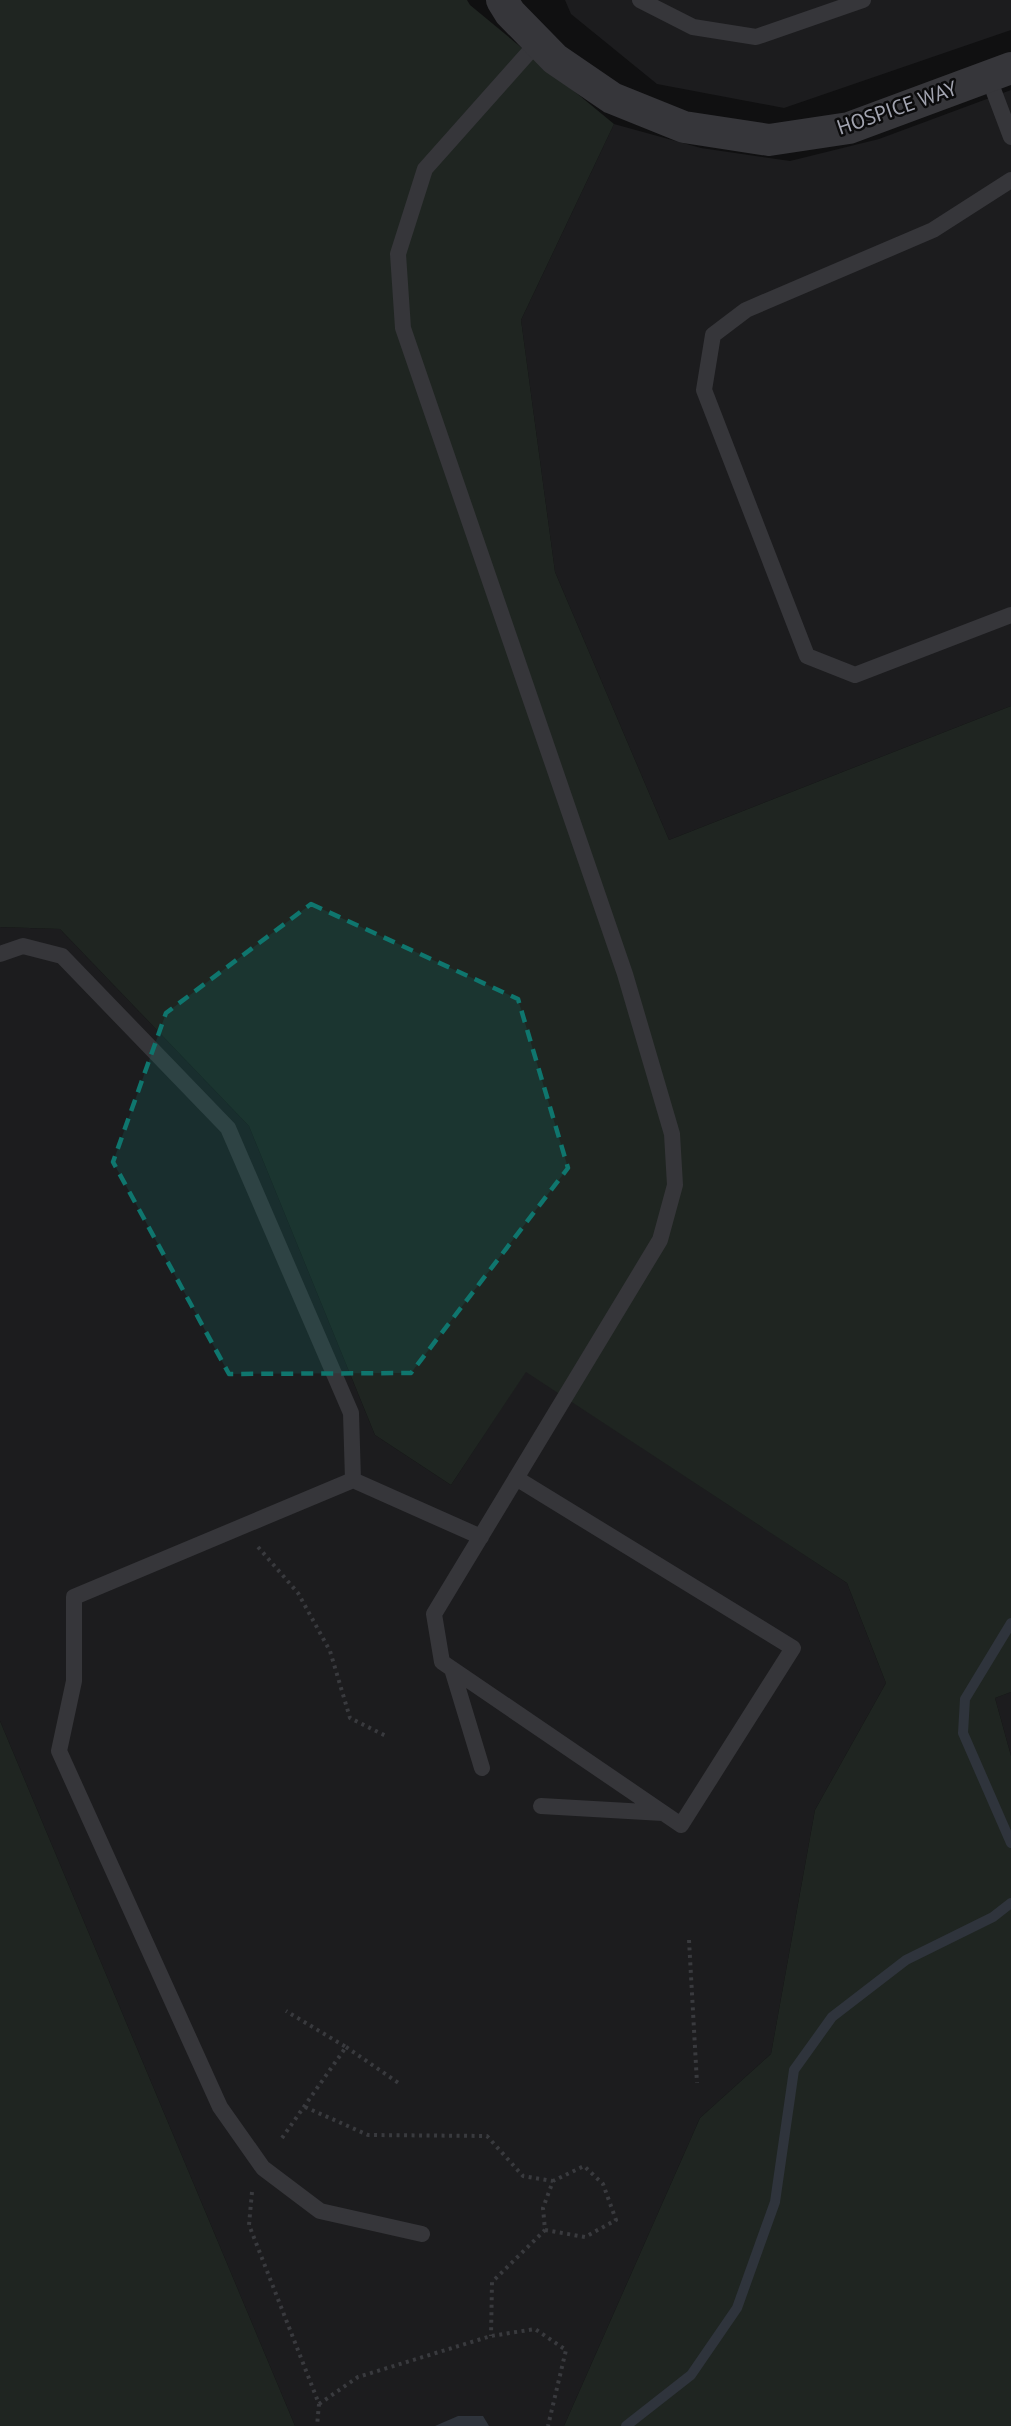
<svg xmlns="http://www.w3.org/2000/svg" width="1011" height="2426" font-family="'PT Sans',sans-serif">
  <rect width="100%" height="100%" fill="#101011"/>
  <path fill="#1c1c1e" d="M565 0H1011V30L784 108 657 84 571 14Z
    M1011 90V706L669 840 555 572 521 320 614 124 701 148 790 161 879 139Z
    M0 927 60 929 249 1126 375 1435 451 1485 526 1371 847 1583 886 1683 815 1810 771 2054 700 2118 564 2426H295L0 1721Z
    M1011 1692V1756L995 1698Z"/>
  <path fill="#1f2521" d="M0 0H467L470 5 614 124 521 320 555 572 669 840 1011 706V1692L995 1698 1011 1756V2426H564L700 2118 771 2054 815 1810 886 1683 847 1583 526 1372 451 1485 375 1435 249 1126 60 929 0 927Z
    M0 1721 295 2426H0Z"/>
  <path fill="#2f343c" d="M458 2416H483L489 2426H435Z"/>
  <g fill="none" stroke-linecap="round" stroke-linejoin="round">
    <path stroke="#2f343c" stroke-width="10" d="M1011 1623 965 1699 963 1733 1011 1843
      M626 2426 691 2375 737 2308 775 2202 794 2070 832 2017 906 1960 993 1917 1011 1903"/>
    <path stroke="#393a3e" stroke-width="4" stroke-dasharray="3 4.5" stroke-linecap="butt" d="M258 1547 298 1593 330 1651 350 1718 388 1737
      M689 1940 697 2083
      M346 2047 400 2084
      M305 2107 368 2135 487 2136 523 2176 553 2181 543 2208 545 2230 492 2282 491 2336
      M282 2138 346 2047 286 2011
      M252 2192 249 2225 319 2404 317 2426
      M545 2230 585 2237 616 2220 603 2184 584 2166 553 2181
      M319 2404 358 2377 491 2336 535 2329 566 2350 548 2426"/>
    <path stroke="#36363a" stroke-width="16" d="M640 0 693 27 756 37 863 0
      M988 76 1011 137
      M1011 180 933 230 746 310 713 335 704 390 807 656 855 675 1011 615
      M0 954 23 946 62 956 228 1128 351 1413 353 1480
      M516 1478 793 1648 681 1825 442 1662 434 1614 660 1240 675 1185 672 1134 625 974 403 328 398 254 425 169 538 42
      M452 1669 482 1768
      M541 1806 663 1813
      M422 2234 320 2211 263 2168 220 2107 59 1751 74 1681V1597L353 1480 481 1537"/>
    <path stroke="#36363a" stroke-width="32" d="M502 0 510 13 555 59 612 98 684 127 769 140 849 128 1011 68"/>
  </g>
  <path fill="#0f766e" fill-opacity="0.2" stroke="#0f766e" stroke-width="4.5" stroke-dasharray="12 8" stroke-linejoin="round" d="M311 904 518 999 568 1168 411 1373 229 1374 113 1162 166 1013Z"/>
  <g text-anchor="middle" stroke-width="5" stroke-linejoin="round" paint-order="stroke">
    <g font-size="21" fill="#a2a4b0" stroke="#0b0b0c">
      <text transform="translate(897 108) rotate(-19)" y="7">HOSPICE WAY</text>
    </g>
  </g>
</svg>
